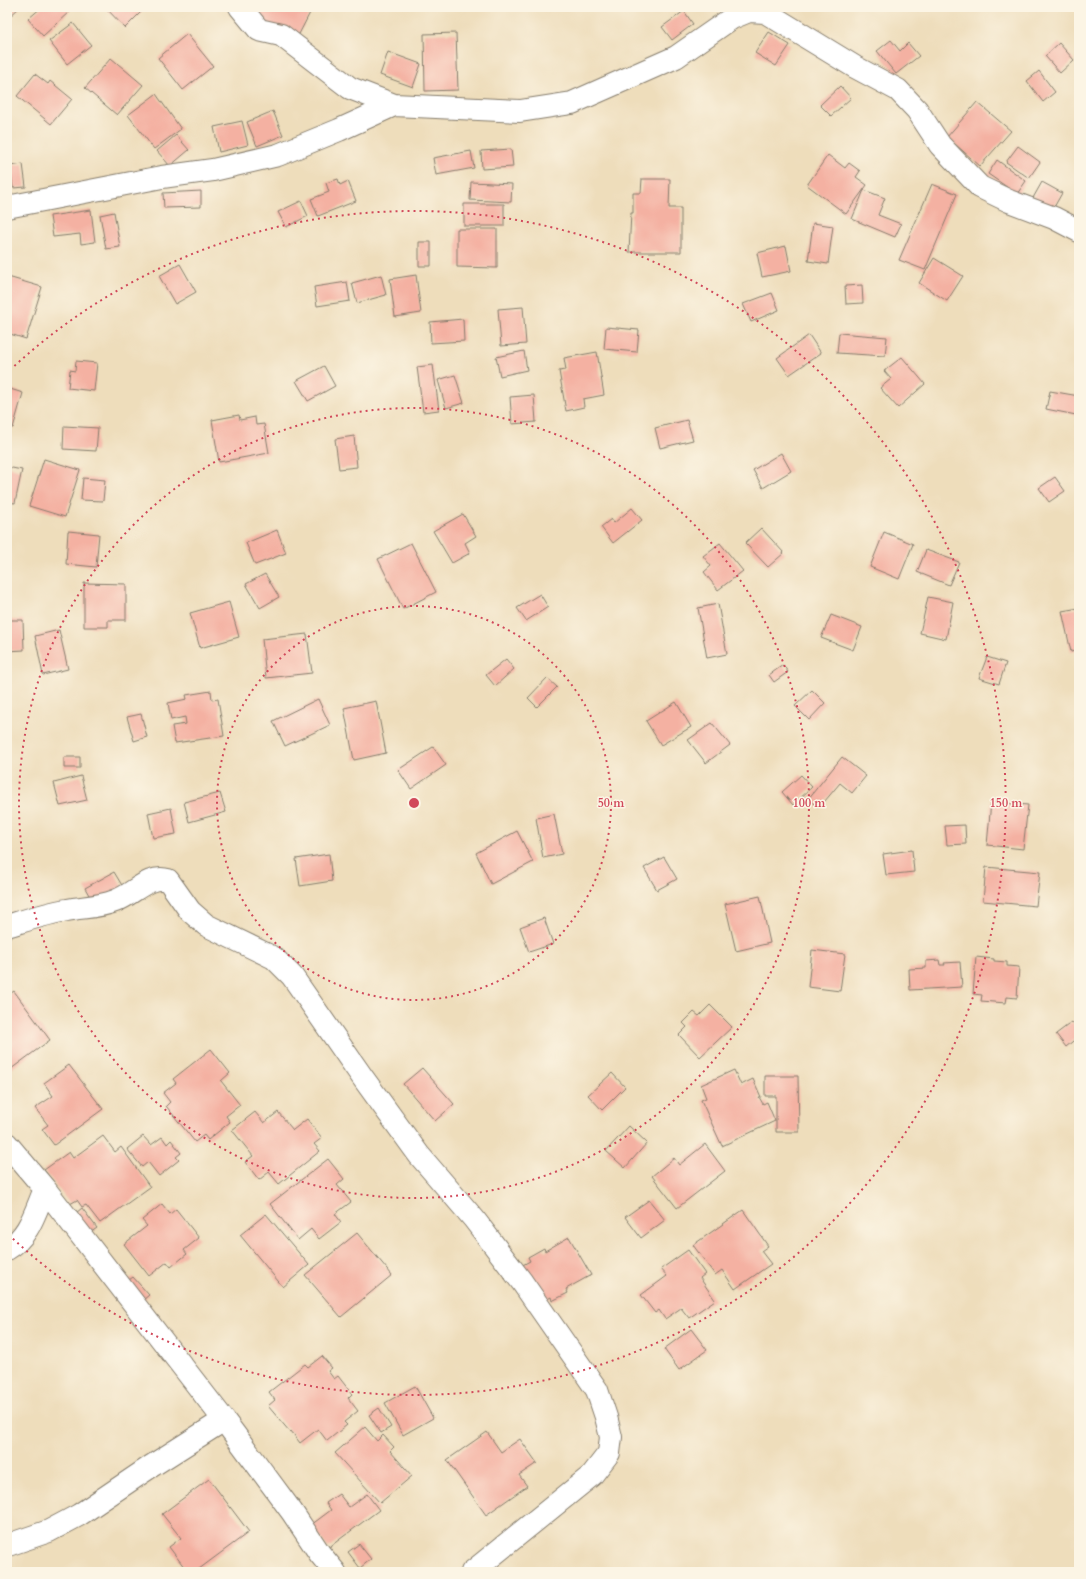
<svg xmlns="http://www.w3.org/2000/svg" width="1086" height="1579" font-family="Cardo,serif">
  <rect width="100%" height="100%" fill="#fcf5e5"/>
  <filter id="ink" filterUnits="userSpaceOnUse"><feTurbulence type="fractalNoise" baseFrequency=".025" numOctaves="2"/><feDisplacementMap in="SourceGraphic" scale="8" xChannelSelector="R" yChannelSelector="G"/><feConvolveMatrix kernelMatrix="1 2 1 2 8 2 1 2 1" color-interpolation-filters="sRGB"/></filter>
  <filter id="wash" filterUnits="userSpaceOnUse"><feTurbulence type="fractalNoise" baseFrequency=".012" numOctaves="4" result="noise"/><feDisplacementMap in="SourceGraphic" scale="16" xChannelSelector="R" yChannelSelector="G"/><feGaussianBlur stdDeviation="0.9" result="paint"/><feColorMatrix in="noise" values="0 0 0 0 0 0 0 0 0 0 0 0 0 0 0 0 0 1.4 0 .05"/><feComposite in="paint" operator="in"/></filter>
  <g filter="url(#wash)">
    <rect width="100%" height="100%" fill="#edb"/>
    <g id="blocks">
      <path fill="#f4b1a2" d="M7 7H20L7 19Z
        M42 7H66L70 11 43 36 28 19Z
        M105 7H146L125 28Z
        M257 7H313L297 38 252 17Z
        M684 11 693 24 672 40 662 27Z
        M73 23 91 45 67 64 49 41Z
        M769 32 790 45 776 66 755 53Z
        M456 33 458 90 425 91 424 34Z
        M187 34 213 66 183 90 158 58Z
        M891 40 900 51 908 43 919 56 896 74 877 51Z
        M1059 43 1074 60 1060 73 1045 56Z
        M388 52 421 64 413 87 380 75Z
        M111 58 143 85 117 115 85 88Z
        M1039 71 1055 92 1043 102 1027 81Z
        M35 74 48 84 50 81 72 99 51 124 17 96Z
        M840 86 851 98 831 116 820 105Z
        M156 94 181 129 154 149 128 115Z
        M977 102 1011 131 980 166 947 137Z
        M273 111 283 135 257 146 247 122Z
        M242 121 248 145 219 152 214 127Z
        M176 135 189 150 170 166 157 151Z
        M1018 146 1040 162 1029 178 1006 162Z
        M511 149 513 167 482 169 481 151Z
        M471 151 474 168 436 175 433 158Z
        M828 155 845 168 849 163 860 171 856 177 867 185 846 214 807 185Z
        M997 160 1026 181 1017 194 988 174Z
        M23 164 26 187 13 188 10 166Z
        M338 179 340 185 348 181 356 201 318 216 311 199 329 192 326 183Z
        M642 179H670L669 208H681V252H629L631 213H633V193H641Z
        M471 182 512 184 511 202 470 200Z
        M1042 182 1062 193 1053 209 1033 198Z
        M932 184 957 194 925 270 899 260Z
        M864 190 885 198 878 215 901 224 895 237 852 219Z
        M201 191V207L164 208 163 193Z
        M301 201 308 216 286 227 278 212Z
        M464 204H504V226H464Z
        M91 210 95 242 81 244 80 234 53 237 50 216Z
        M114 212 120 247 106 249 100 215Z
        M813 223 833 226 828 264 808 261Z
        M457 229H497V268L457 267Z
        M419 242H431V266H419Z
        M786 246 791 271 762 277 757 253Z
        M934 258 963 276 947 301 919 283Z
        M180 264 196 292 175 304 159 276Z
        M381 275 386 295 357 303 352 283Z
        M416 275 421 313 395 317 390 279Z
        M8 277 42 287 26 339 7 333V282Z
        M347 282 350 301 317 306 314 287Z
        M862 285 863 303 846 304 845 286Z
        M772 293 779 310 751 322 743 304Z
        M523 307 526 344 501 346 498 309Z
        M463 319 464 341 431 343 430 322Z
        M606 327 639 330 637 352 604 349Z
        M839 333 887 337 885 356 837 353Z
        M809 335 821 353 789 375 777 358Z
        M524 351 527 370 500 376 496 357Z
        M597 352 604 395 583 399 584 407 566 411 559 371 566 370 564 358Z
        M902 357 925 384 898 408 880 388 891 379 884 371Z
        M76 361 97 363 94 391 68 388 70 370 75 371Z
        M433 365 439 410 423 412 417 367Z
        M324 366 335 386 308 401 296 381Z
        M455 375 464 403 446 408 438 380Z
        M7 388 23 393 13 428 7 427Z
        M1050 391 1079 396 1076 415 1046 409Z
        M534 395 536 422 512 424 510 397Z
        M239 415 240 420 255 417 256 425 264 424 269 453 219 462 212 420Z
        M687 420 693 440 660 448 655 428Z
        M64 426 98 428 96 451 63 449Z
        M354 436 357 467 339 469 335 439Z
        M781 453 791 471 763 488 753 470Z
        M44 459 80 470 65 517 29 506Z
        M7 467 22 470 15 503 7 502Z
        M1055 477 1065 491 1049 502 1039 488Z
        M83 478 105 480 103 501 81 500Z
        M632 508 642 520 613 543 601 527 611 519 614 523Z
        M463 514 476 536 465 543 470 553 452 563 433 531Z
        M761 528 784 553 768 567 745 543Z
        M277 530 286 553 255 565 246 543Z
        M68 531 99 534 96 567 66 564Z
        M884 532 913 544 899 579 870 567Z
        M411 543 436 592 403 609 378 559Z
        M720 543 743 571 718 590 704 572 711 566 703 556Z
        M926 550 959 562 949 585 917 572Z
        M265 574 279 597 260 608 246 584Z
        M84 583 126 584V620H108V627H84Z
        M540 594 548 607 526 621 517 608Z
        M928 597 953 602 946 639 920 633Z
        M229 602 239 637 200 648 190 613Z
        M718 604 727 654 707 658 698 608Z
        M1079 608V650L1071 652 1062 611Z
        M831 615 862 627 853 650 821 638Z
        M7 620H23L24 650 7 651Z
        M59 630 68 669 43 675 35 636Z
        M307 634 312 673 266 678 262 639Z
        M987 657 1006 663 999 684 979 678Z
        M506 659 514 669 495 686 486 675Z
        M783 665 788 672 774 682 769 675Z
        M547 678 557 687 537 707 528 698Z
        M812 690 825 703 809 720 795 706Z
        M211 691 212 700 218 699 224 736 175 743 172 726 186 724 185 717 171 720 168 703 187 699 186 695Z
        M318 699 330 725 285 746 273 721Z
        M376 701 386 753 354 760 344 708Z
        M676 702 691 727 661 745 646 721Z
        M141 714 147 737 134 741 127 717Z
        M712 723 730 745 706 763 688 740Z
        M433 747 446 765 411 789 398 770Z
        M64 757H80V768H64Z
        M842 757 866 776 852 793 840 783 819 808 808 799Z
        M801 775 812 787 793 805 782 792Z
        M81 776 87 800 60 806 54 783Z
        M220 793 226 812 189 822 184 802Z
        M991 802 1028 805 1023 849 987 845Z
        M171 808 176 834 153 838 148 813Z
        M554 814 562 854 543 858 536 818Z
        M965 825 966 844 947 845 945 826Z
        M517 831 533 862 491 884 476 853Z
        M912 850 914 872 886 875 883 854Z
        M329 854 332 881 300 886 296 859Z
        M664 857 677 879 657 890 644 868Z
        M986 867 1040 872 1036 906 983 901Z
        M114 872 123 887 94 904 85 888Z
        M760 896 770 943 736 951 725 904Z
        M544 918 553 944 529 952 520 927Z
        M812 950 845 954 840 991 808 987Z
        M976 957 994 959V961L1007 962V966L1019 967 1017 998 1007 997 1006 1003 981 1001 982 995 973 994Z
        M939 960 940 965H945L944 963 960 962 962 987 910 990 909 969 926 968V961Z
        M14 991 50 1040 7 1072V996Z
        M710 1005 732 1027 700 1057 679 1035 687 1027 683 1023 694 1012 699 1016Z
        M1072 1022 1079 1031V1036L1066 1047 1056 1034Z
        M211 1049 230 1073 221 1081 240 1105 226 1116 230 1122 208 1140 204 1135 195 1142 166 1106 170 1102 163 1093 176 1083 173 1079Z
        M69 1065 103 1109 54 1145 42 1129 48 1125 35 1108 53 1096 44 1083Z
        M422 1068 454 1104 435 1121 403 1084Z
        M734 1070 741 1085 753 1079 761 1097H759L763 1104 767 1102 775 1121 722 1146 701 1100 706 1098 701 1085Z
        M612 1073 625 1087 602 1110 588 1095Z
        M765 1076H798L799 1132H776V1096H765Z
        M255 1112 264 1123 278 1112 293 1130 307 1119 322 1138 314 1144 320 1151 279 1184 269 1172 259 1180 245 1162 253 1156 232 1130Z
        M629 1126 647 1143 625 1168 606 1151Z
        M103 1136 115 1152 121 1147 150 1187 100 1223 86 1205 82 1207 77 1200 70 1204 44 1170 69 1152 73 1158Z
        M143 1136 151 1145 162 1137 167 1144 171 1140 181 1153 176 1157 179 1160 159 1176 148 1162 142 1167 127 1149Z
        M705 1144 725 1171 677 1208 652 1176 674 1158 679 1165Z
        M328 1159 344 1179 337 1185 351 1202 335 1214 341 1222 319 1239 311 1229 298 1240 270 1204Z
        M649 1200 665 1220 641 1238 625 1217Z
        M162 1204 170 1214 176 1209 199 1238 184 1250 187 1254 171 1267 167 1262 149 1276 124 1244 147 1226 142 1220Z
        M82 1208 97 1228 84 1237 70 1218Z
        M743 1210 768 1246 761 1251 771 1264 735 1289 722 1270 715 1275 693 1245Z
        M266 1214 309 1265 283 1287 240 1235Z
        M357 1233 392 1275 341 1317 305 1275Z
        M569 1237 591 1275 566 1289 568 1293 552 1301 551 1297 540 1303 519 1267 530 1261 528 1257 544 1248 545 1251Z
        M688 1250 705 1274 700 1278 715 1300 689 1318 681 1308 665 1319 659 1310 655 1313 641 1295 667 1276 661 1269Z
        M133 1277 149 1295 137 1305 121 1286Z
        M691 1329 707 1350 679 1370 664 1349Z
        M322 1356 332 1368 328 1371 334 1379 338 1376 352 1394 348 1398 358 1411 344 1422 347 1425 327 1441 318 1429 300 1443 291 1431 290 1432 268 1406 275 1400 269 1392 305 1364 308 1367Z
        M415 1386 433 1418 403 1435 385 1403Z
        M379 1408 391 1427 381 1433 369 1415Z
        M365 1427 377 1441 383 1435 394 1447 390 1451 412 1476 380 1503 335 1453Z
        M487 1432 501 1452 520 1439 537 1463 519 1475 527 1486 486 1515 447 1460Z
        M209 1479 249 1532 195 1572H188L169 1547 181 1538 162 1514Z
        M339 1494 349 1507 367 1494 379 1510 328 1548 311 1525 331 1510 326 1503Z
        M359 1544 371 1559 360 1568 348 1552Z"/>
    </g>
  </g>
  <g filter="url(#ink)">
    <use href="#blocks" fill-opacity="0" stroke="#857c6c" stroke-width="1"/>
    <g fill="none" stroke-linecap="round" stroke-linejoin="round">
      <g stroke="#857c6c" stroke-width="24">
        <path id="minor" d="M240 7 259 30 281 35 350 88 394 105 520 111 572 103 676 57 732 18 749 11 765 12 855 67 898 90 917 110 940 145 980 187 1009 201 1054 218 1079 231
          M7 207 162 177 213 170 278 155 339 130 394 105
          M7 926C27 920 47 913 67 910 83 907 100 907 115 901 133 895 148 874 168 880L190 911 206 925 274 958 292 976 363 1078 419 1155 474 1219 522 1282 597 1390 606 1417 611 1437 609 1453 592 1475 472 1572
          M7 1144 45 1189 224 1420 292 1512 320 1554 335 1572
          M7 1249C29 1237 35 1212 45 1189
          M8 1545 49 1531 79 1515 150 1467 224 1420"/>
      </g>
      <use href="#minor" stroke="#fff" stroke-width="22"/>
    </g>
  </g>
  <g fill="none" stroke="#d1495b" stroke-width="2" stroke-dasharray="2 4">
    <circle cx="414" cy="803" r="197"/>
    <circle cx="414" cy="803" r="395"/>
    <path d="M10 370A592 592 0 1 1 10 1236"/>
  </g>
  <circle cx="414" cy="803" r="6" fill="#d1495b" stroke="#fcf5e5" stroke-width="2"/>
  <g font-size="12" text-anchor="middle" font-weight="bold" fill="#d1495b" stroke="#fcf5e5" stroke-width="3" stroke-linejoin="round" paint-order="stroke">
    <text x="611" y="807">50 m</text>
    <text x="809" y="807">100 m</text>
    <text x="1006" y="807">150 m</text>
  </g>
  <rect width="1086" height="1579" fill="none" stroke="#fcf5e5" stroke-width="24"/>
</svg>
